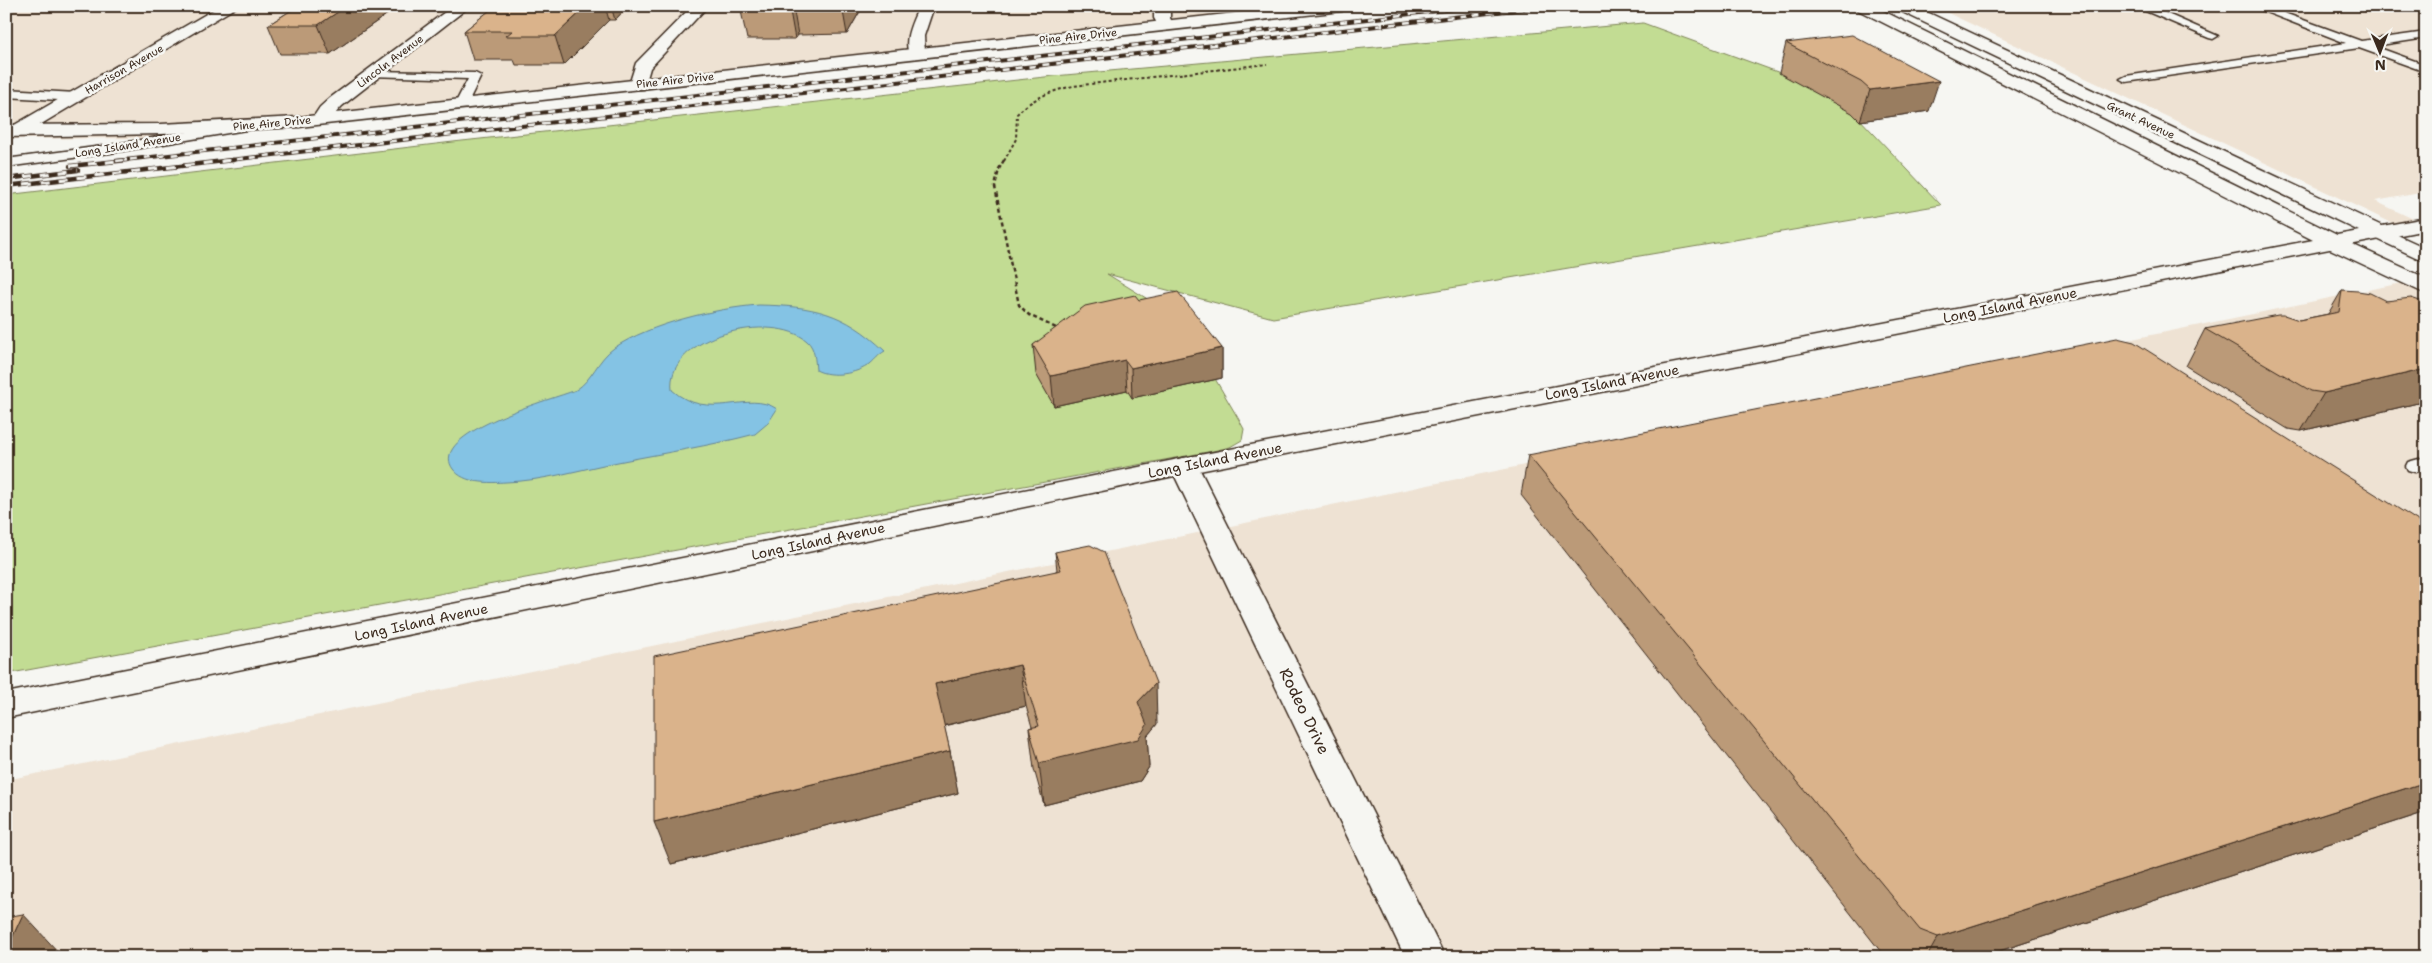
<svg xmlns="http://www.w3.org/2000/svg" width="2432" height="963" font-family="'Shantell Sans',sans-serif">
  <rect width="100%" height="100%" fill="#f6f6f2"/>
  <filter id="ink" filterUnits="userSpaceOnUse"><feTurbulence type="fractalNoise" baseFrequency=".02" numOctaves="2"/><feDisplacementMap in="SourceGraphic" scale="10" xChannelSelector="R" yChannelSelector="G"/><feConvolveMatrix kernelMatrix="1 2 1 2 8 2 1 2 1" color-interpolation-filters="sRGB"/></filter>
  <g filter="url(#ink)">
    <path fill="#eee2d3" d="M6 6H1342L150 138 6 139Z
      M1933 6H2426V192L2375 201 2426 225V239Z
      M2426 278V957H6V780Z"/>
    <path fill="#c2dc93" stroke="#7e8358" d="M1643 23 1794 78 1856 115 1941 205 1273 318 1107 274 1180 319 1238 418 1244 429 1242 440 1230 447 1213 451 6 674V195L453 142 1054 76Z"/>
    <path fill="#84c3e4" stroke="#678695" d="M759 305C813 306 844 312 885 351 878 355 876 359 870 364 857 374 831 378 816 370 815 360 815 348 807 341 774 311 665 335 672 390 709 423 748 389 777 409L768 423 755 434C710 446 663 453 618 462 581 469 543 481 506 482 489 483 464 484 453 469 426 432 557 398 576 390 593 379 597 360 614 348 649 324 717 308 759 305Z"/>
    <g fill="none" stroke-linecap="round" stroke-linejoin="round">
      <g stroke="#3b2a1e" stroke-width="3">
        <path id="lane" d="M2134 6H2149L2218 36 2213 39 2209 38Z
          M2250 6H2265L2361 41 2426 32V38L2374 46 2426 65V72L2359 48 2126 82 2120 79 2126 76 2346 43Z
          M373 71 475 73 481 76 467 104 461 108 455 104 468 79 369 76V72Z
          M6 89 76 93 82 97 76 101 6 97Z
          M242 123 246 124 248 127 246 130 110 153 6 167V159L110 145Z
          M2426 457V469L2415 472 2408 470 2406 466 2408 462Z"/>
      </g>
      <g stroke="#3b2a1e" stroke-width="3">
        <path id="street" d="M220 6H238L23 135H11L8 131 11 127Z
          M453 6H470L342 106 327 123H315L312 119 320 107 330 98Z
          M692 6H708L650 68 644 89H632L629 85 636 63Z
          M919 6H934L924 36 925 54 923 57H911C901 42 913 21 919 6Z
          M1154 6H1170V18L1174 26 1172 29H1160L1154 18Z
          M2380 227 2426 248V262L2373 237 2369 233 2373 229Z
          M2334 236 2426 278V294L2326 247 2323 242 2326 237Z
          M1184 458 1194 460 1198 466 1445 957H1405L1170 466 1174 460Z"/>
      </g>
      <g stroke="#3b2a1e" stroke-width="3">
        <path id="secondary" d="M1299 6H1349L1342 11 299 127 161 134 6 137V125L161 124 299 117Z
          M1854 6H1873L2337 235 2359 231 1896 9 1894 6H1914L2382 226 2426 218V230L1184 474 6 718V693L1184 458 2313 240 1856 9Z"/>
      </g>
      <path stroke="#3b2a1e" stroke-width="2" stroke-dasharray="3 2.5" stroke-linecap="butt" d="M1004 161 1016 139 1017 114C1032 98 1052 91 1073 86L1267 64"/>
      <path stroke="#3b2a1e" stroke-width="2.5" stroke-dasharray="4 3" stroke-linecap="butt" d="M1004 160 999 169 995 187 1019 305 1029 315 1058 329"/>
      <use href="#lane" fill="#f6f6f2" fill-rule="evenodd"/>
      <use href="#street" fill="#f6f6f2" fill-rule="evenodd"/>
      <use href="#secondary" fill="#f6f6f2" fill-rule="evenodd"/>
      <g stroke="#3b2a1e" stroke-width="4">
        <path id="rail-far1" d="M116 161 1481 6
          M222 161 1548 6"/>
      </g>
      <g stroke="#3b2a1e" stroke-width="4.5">
        <path id="rail" d="M70 166 127 160
          M6 179 78 170
          M6 186 233 160"/>
      </g>
      <use href="#rail-far1" stroke="#f6f6f2" stroke-width="2.5" stroke-dasharray="7" stroke-linecap="butt"/>
      <use href="#rail" stroke="#f6f6f2" stroke-width="3" stroke-dasharray="9" stroke-linecap="butt"/>
    </g>
    <path fill="#bb9a78" stroke="#3b2a1e" d="M298 6H399L330 54H280L268 25Z
      M495 6H628L615 20H609L564 65H516L514 60H473L464 31Z
      M745 6H863L847 34 798 35 795 39H747L741 11Z
      M1786 43 1929 111 1860 121 1852 113 1779 73Z
      M2342 290 2386 301 2426 303V401L2301 431 2288 429 2186 366 2205 329 2299 320 2328 314Z
      M1139 300 1222 348V378L1132 398 1127 390 1054 406 1036 374 1033 345Z
      M1528 455 2426 526V812L1981 957H1885L1521 495Z
      M1055 552 1157 724 1147 736 1149 767 1140 781 1044 805 1034 769 1029 728 1032 727 1026 706 944 726 950 751 958 793 671 864 1057 570Z"/>
    <path fill="#997d61" stroke="#3b2a1e" d="M347 6H399L330 54 318 25Z
      M587 6H605L609 20 564 65 555 36Z
      M611 6H628L615 20Z
      M793 6 798 35 795 39 790 11Z
      M842 6H863L847 34Z
      M1939 81 1929 111 1860 121 1870 90Z
      M1222 348V378L1132 398 1131 368Z
      M1125 360 1127 390 1054 406 1051 376Z
      M2426 369V401L2301 431 2324 393Z
      M1020 665 1026 706 942 726 935 684Z
      M1156 683 1157 724 1147 736 1149 767 1140 781 1044 805 1039 763 1138 702Z
      M950 751 958 793 671 864 654 822Z
      M2426 782V812L1981 957H1927L1938 937Z
      M23 914 61 955V957H6V951Z"/>
    <path fill="#dab38b" stroke="#3b2a1e" d="M298 6H347L318 25H268Z
      M495 6H587L555 36H506L512 31H464Z
      M745 6H801H793L790 11H741Z
      M1852 35 1939 81 1870 90 1861 82 1786 43Z
      M2342 290 2358 291 2370 293 2386 301 2411 298 2426 303V369L2324 393 2311 391 2205 329 2278 315H2284L2299 320 2339 312Z
      M1178 292 1222 348 1131 368 1125 360 1051 376 1033 345 1085 306 1135 295 1139 300Z
      M2117 338 2134 342 2426 526V782L1938 937 1920 930 1528 455Z
      M1090 545 1104 552 1156 683 1138 702 1147 725 1138 739 1039 763 1029 728 1039 726 1020 665 935 684 950 751 654 822V656L1061 570 1055 552Z
      M23 914 6 951V917Z"/>
  </g>
  <g text-anchor="middle" stroke-width="5" stroke-linejoin="round" paint-order="stroke">
    <g font-size="11" fill="#3b2a1e" stroke="#f6f6f2">
      <text transform="translate(1078 36) rotate(-6)" y="4">Pine Aire Drive</text>
      <text transform="translate(390 61) rotate(-37)" y="4">Lincoln Avenue</text>
      <text transform="translate(124 69) rotate(-30)" y="4">Harrison Avenue</text>
      <text transform="translate(675 80) rotate(-6)" y="4">Pine Aire Drive</text>
      <text transform="translate(2141 120) rotate(25)" y="4">Grant Avenue</text>
      <text transform="translate(272 123) rotate(-5)" y="4">Pine Aire Drive</text>
      <text transform="translate(128 145) rotate(-9)" y="4">Long Island Avenue</text>
    </g>
    <g font-size="14" fill="#3b2a1e" stroke="#f6f6f2">
      <text transform="translate(2010 305) rotate(-11)" y="5">Long Island Avenue</text>
      <text transform="translate(1612 382) rotate(-11)" y="5">Long Island Avenue</text>
      <text transform="translate(1215 460) rotate(-11)" y="5">Long Island Avenue</text>
      <text transform="translate(818 541) rotate(-12)" y="5">Long Island Avenue</text>
      <text transform="translate(421 622) rotate(-12)" y="5">Long Island Avenue</text>
    </g>
    <g font-size="16" fill="#3b2a1e" stroke="#f6f6f2">
      <text transform="translate(1305 711) rotate(64)" y="6">Rodeo Drive</text>
    </g>
  </g>
  <rect width="2432" height="963" fill="none" stroke="#f6f6f2" stroke-width="25"/>
  <rect x="12" y="12" width="2407" height="938" fill="none" stroke="#3b2a1e" stroke-width="2" filter="url(#ink)"/>
  <g transform="translate(2380 52) rotate(179)" stroke="#f6f6f2" stroke-width="4" paint-order="stroke">
  <path d="M0-4L9 19L0 12L-9 19Z" fill="#3b2a1e"/>
  <text y="-8" font-size="14" font-weight="bold" text-anchor="middle" fill="#3b2a1e">N</text>
  </g>
</svg>
